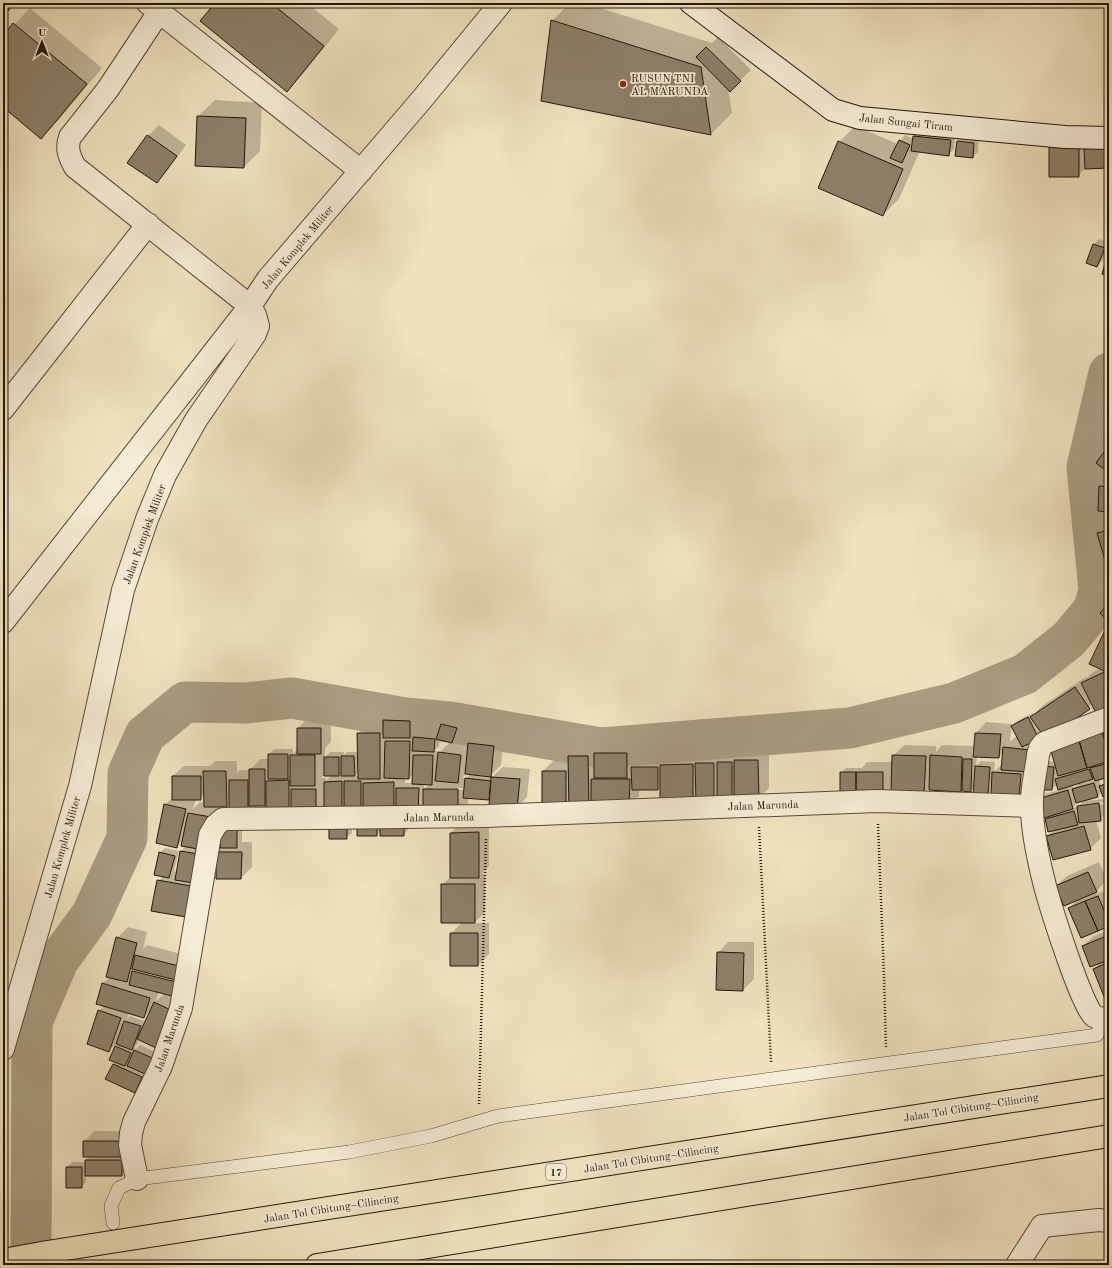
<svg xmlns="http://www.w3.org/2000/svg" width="1112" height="1268" font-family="'Old Standard TT',serif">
  <rect width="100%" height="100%" fill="#f0e2bf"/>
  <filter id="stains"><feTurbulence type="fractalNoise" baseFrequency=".005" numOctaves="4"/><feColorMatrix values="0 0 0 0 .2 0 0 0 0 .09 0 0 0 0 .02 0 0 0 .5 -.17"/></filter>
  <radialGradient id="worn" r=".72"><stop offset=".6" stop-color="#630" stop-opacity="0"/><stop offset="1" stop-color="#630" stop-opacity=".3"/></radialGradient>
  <path fill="#0003" fill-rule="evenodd" d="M216 3H307L339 29 303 74 287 90Z
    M570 3H584L712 43 718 37 751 70 730 90 728 89 732 113 711 134 542 100 552 21Z
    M30 8 102 68 57 122 41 138 3 106V37Z
    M215 100 262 103 260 151 244 167 198 116Z
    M159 125 186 145 167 171 157 182 148 136Z
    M855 126 898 144 905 135 914 139V136L919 131 955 136 954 149 948 155 914 151 919 153 899 199 883 215 839 142Z
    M1061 135 1089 136 1109 167 1086 168 1078 176Z
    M963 136 979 138 978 152 972 157 958 141Z
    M1099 239 1109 243 1102 261 1097 266 1087 262 1094 244Z
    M1105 481 1109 482V511L1100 486Z
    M1109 523V571L1098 533Z
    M1109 627V712L1093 704 1046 737 1029 786 1018 797 992 790 988 794 974 787 970 791H961L930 787 924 793 892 788 883 798 841 773 846 768H862L867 762H893V756L904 745 936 746V752L942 745 973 746 972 755H974L976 733 986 722 1012 724 1010 742 1015 737H1018L1012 726 1017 721 1033 713 1034 715 1042 706 1086 677 1087 678 1093 672 1101 668 1107 629ZM1004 752 1003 763 994 772 995 762 981 761 976 766 977 756 999 757Z
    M389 716H415L414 731H420V733L439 734 441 725 447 720 461 723 457 737 452 742 469 744 480 733 504 735 501 765 490 776H493L503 767 530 769 527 797 517 808 490 797 488 799 468 797V803L457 813 408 815V830L403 835 381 831 376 835 352 813V833L346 838 330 820 316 815 267 805H258L248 816 230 803 226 806H221L215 838 196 905 158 881 163 876 160 853 165 848 179 851 174 871 177 872 181 851 186 846 184 840 177 846 165 805 173 797V776L184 766H210L215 761H237V773L240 770H250L260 759H269V754L274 749H293V754L298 748V728L309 717H331V742L325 748V757L330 752H344V755L347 752H359L358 734 369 723H384V721ZM440 739 450 742 439 753V758H437V751H434L439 746ZM359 771V776H354ZM414 773 413 783H405V778H409ZM467 773 471 774 466 778H462ZM324 775H332L326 781V778H321ZM424 784H429L424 789ZM433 788H463V790H433ZM204 795 205 803 200 802 193 809 196 799H200Z
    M1109 716V776L1099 779 1101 786 1106 781 1109 780V794L1102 792 1098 796 1085 800V801L1104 799 1105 814 1100 820H1096L1101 838 1090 849 1047 836 1054 830 1046 819 1050 814 1039 800 1045 794 1059 790 1057 784 1052 789 1046 761 1056 762 1051 747ZM1080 782 1074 788 1073 785ZM1084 800 1078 807 1072 808 1078 802ZM1104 802V804L1082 806V804Z
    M606 743H638V762L643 756H670L672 754H703V756L707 752H724V758H737L745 750H769V788L758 799 697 802 661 786 658 789H639V796L628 806H543V771L554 760H569V756L580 746H599V750Z
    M242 819V842H252V867L241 878 217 852Z
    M461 822H489V866L482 874H485V912L474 923H489V954L478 965 451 934 462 922 442 885 451 876V833Z
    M1099 862 1107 880 1096 892 1097 894 1103 891 1107 900V893L1109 891V925L1069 909 1078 899 1056 886 1067 876Z
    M128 927 147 932 143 949 147 945 193 957 187 1002 139 1039 137 1044 134 1047 135 1048 134 1051 140 1045 164 1056 135 1092 113 1064 116 1061V1047L119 1044H116L109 1050 99 1011 104 1006 97 1003 103 983 110 977 117 938ZM159 992 165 993 155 1002ZM152 1009 146 1022 130 1016 127 1019 129 1013 143 1017Z
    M1109 930V996L1094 969 1102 961 1083 946 1094 936Z
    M728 942H754V979L743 990 718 953Z
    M94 1131H132V1165L122 1175H86V1182L81 1187 67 1167 72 1162H86V1160L90 1156 84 1142Z"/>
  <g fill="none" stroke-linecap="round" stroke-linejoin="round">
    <path stroke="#aa9d82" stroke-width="41" d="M31 1265 32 1022 58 961 92 914 127 838 128 773 145 735 185 702 246 703 292 698 405 718 450 722 601 748 850 728 954 703 1025 674 1069 639 1094 609 1099 590 1087 467 1109 373"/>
  </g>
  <path fill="#8e8069" stroke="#23160c" d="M3 3H14L8 11 3 7Z
    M215 3H271L324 46 287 92 200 21Z
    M551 20 701 67 711 135 541 101Z
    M13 23 87 84 41 139 3 107V36Z
    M706 47 741 81 730 92 696 57Z
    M197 116 246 118 244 168 195 166Z
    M147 135 177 156 157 183 127 163Z
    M913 136 951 140 949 156 911 151Z
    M899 140 910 145 902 163 890 158Z
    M838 141 903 169 883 216 818 188Z
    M957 141 974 143 973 158 955 156Z
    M1049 146H1079V177H1049Z
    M1109 146V168L1085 169 1084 147Z
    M1093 244 1105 248 1097 267 1086 263Z
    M1109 250V276L1102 274Z
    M1107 448 1109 450V473L1096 463Z
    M1099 486 1109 487V512L1098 511Z
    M1109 530V574L1097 533Z
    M1109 603V622L1100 613Z
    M1106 628 1109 629V673L1089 664Z
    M1104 672 1109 682V713L1099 719 1081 683Z
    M1075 687 1090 709 1046 739 1030 717Z
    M1028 717 1039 739 1022 747 1011 726Z
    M383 720 410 721V738H383Z
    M441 724 457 728 452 743 436 739Z
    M1100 726 1109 754V761L1087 768 1077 733Z
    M297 728H321V754H297Z
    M1109 728V749L1102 730Z
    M357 733H380V779H358Z
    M975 733 1001 734 999 758 973 757Z
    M413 737 435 739 434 752 412 751Z
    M1078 738 1087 768 1058 776 1050 747Z
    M385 741H410L409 779 384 778Z
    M468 743 494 746 491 777 465 774Z
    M1003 747 1030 750 1028 772 1001 770Z
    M438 752 461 755 458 783 435 781Z
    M594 753H627V778H594Z
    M268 754H288V779H268Z
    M290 755H315V786H290Z
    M413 755H433L432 785 412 784Z
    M892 755 926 756 924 794 891 793Z
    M930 755 962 757 961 792 929 790Z
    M341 756H354L355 776H341Z
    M568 756H588L589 808H569Z
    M324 757H339V776H324Z
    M963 759H972L971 792 962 791Z
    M734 760H758L759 800H734Z
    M717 762H732V800H717Z
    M695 763H714V803H696Z
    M1109 763V777L1095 781 1090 768Z
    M693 764V805H660V765Z
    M975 766 990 767 988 795H973Z
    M1039 766 1054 767 1052 790H1038Z
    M631 767H658V790H632Z
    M249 769H265V806H249Z
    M1089 769 1093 779 1058 790 1055 779Z
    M203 771H226L227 807H204Z
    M542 771H566V807H542Z
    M840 772H856V799H840Z
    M856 772H883V799H856Z
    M992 772 1021 774 1019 798 991 796Z
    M172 776H201V800H172Z
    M491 777 520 779 517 809 489 806Z
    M465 778 491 781 489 800 463 798Z
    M591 779H630L629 807H591Z
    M229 780H248V817H229Z
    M289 780V816H266V781Z
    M342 781V815H324V782Z
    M344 781H361V814H344Z
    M394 782V814H363V783Z
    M1094 783 1098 797 1076 803 1072 789Z
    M1109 783V795L1103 797 1099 786Z
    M396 788H419L418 814 396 813Z
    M291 789H316V816H291Z
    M423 789H458V814H423Z
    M1068 790 1073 809 1044 818 1038 799Z
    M1105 797H1109V822H1107Z
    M1099 803 1101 821 1079 823 1077 806Z
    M164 804 186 809 177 848 156 843Z
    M1074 811 1078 825 1048 832 1045 819Z
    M188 813 211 817 204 850 181 846Z
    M329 819H347V839H329Z
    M357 820H377V836H357Z
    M380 820H404V836H380Z
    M1109 823V841H1106L1105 824Z
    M221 824H237V848H220Z
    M1084 826 1091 850 1053 860 1046 836Z
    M479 832V878H450V833Z
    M180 851 199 854 194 883 175 880Z
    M159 852 175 856 169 878 154 875Z
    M216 852H242L241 879H216Z
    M1088 872 1097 892 1064 906 1055 886Z
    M157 880 191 886 186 917 151 911Z
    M441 884H475V923H441Z
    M1106 892H1109V913H1106Z
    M1098 896 1109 922V926L1098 931 1085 901Z
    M1085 901 1098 931 1081 938 1068 908Z
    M450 933H478V966H450Z
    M1109 935V960L1090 967 1082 946Z
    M116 937 137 943 127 982 106 977Z
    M717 952 744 953 743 991 716 990Z
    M135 955 183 967 180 981 132 969Z
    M1109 962V998L1105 999 1093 969Z
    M132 971 180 983 176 997 129 985Z
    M102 983 150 998 144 1018 96 1004Z
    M154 1002 177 1013 160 1050 137 1039Z
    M98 1010 121 1018 109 1052 87 1044Z
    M124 1021 141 1026 132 1050 116 1044Z
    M115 1046 131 1053 125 1066 109 1060Z
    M134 1050 159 1061 152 1077 127 1066Z
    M113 1064 142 1077 135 1093 105 1079Z
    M83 1141H122V1157H83Z
    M85 1160H122V1176H85Z
    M66 1167H82V1188H66Z"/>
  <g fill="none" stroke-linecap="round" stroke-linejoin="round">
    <g stroke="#564939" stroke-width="14">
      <path id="lane" d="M113 1223 111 1206 119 1188 137 1179 349 1152 431 1136 498 1116 1097 1035 1103 1019"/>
    </g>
    <g stroke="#564939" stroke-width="24">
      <path id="street" d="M148 3 361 171
        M3 409 148 224
        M3 622 250 306 75 167C69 156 66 148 70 137L108 89 159 12
        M1109 718 1044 743 1040 748 1038 755C1036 772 1031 790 1032 807 1032 832 1038 858 1044 882 1049 902 1082 1008 1094 1016 1099 1019 1104 1019 1109 1018
        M3 1049 80 786 123 590 147 519 165 475 196 420 255 334 258 326 255 315 250 306 268 279 423 98 501 3
        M137 1179 130 1145 131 1133 134 1122 161 1066 181 1008 210 835 216 825 223 819 487 816 877 801 1031 806
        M1017 1265 1042 1226 1099 1220 1109 1221"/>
    </g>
    <g stroke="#23160c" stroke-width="24">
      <path id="secondary" d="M691 3 833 110 860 118 1065 137 1109 138"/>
    </g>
    <g stroke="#23160c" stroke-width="24">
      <path id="highway" d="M3 1260 47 1252 1109 1086
        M317 1265 1109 1136"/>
    </g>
    <path stroke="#23160c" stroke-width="2.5" stroke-dasharray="1 2" stroke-linecap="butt" d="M878 824 884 976 886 1047
      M759 827 771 1062
      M479 1104 486 839"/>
    <use href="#lane" stroke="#f5ecd5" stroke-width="13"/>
    <use href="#street" stroke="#f5ecd5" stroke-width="22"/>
    <use href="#secondary" stroke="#f5ecd5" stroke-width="22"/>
    <use href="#highway" stroke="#f0e2bf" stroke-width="22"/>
  </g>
  <circle fill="#8f2418" stroke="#f5ecd5" stroke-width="1.5" cx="623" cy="84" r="4"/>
  <g text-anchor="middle" stroke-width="3.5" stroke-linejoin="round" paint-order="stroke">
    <rect fill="#f5ecd5" stroke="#625648" stroke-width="1" x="546" y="1164" width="20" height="16" rx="3"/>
    <g font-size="10" font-weight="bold" fill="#23160c">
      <text x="556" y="1176">17</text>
    </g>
    <g font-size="11" fill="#23160c" stroke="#f5ecd5" text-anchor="start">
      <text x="631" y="82">RUSUN TNI<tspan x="631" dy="13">AL MARUNDA</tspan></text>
    </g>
    <g font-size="11" fill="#23160c" stroke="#f5ecd5">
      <text transform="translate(906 122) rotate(6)" y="4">Jalan Sungai Tiram</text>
      <text transform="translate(297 247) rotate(-50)" y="4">Jalan Komplek Militer</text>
      <text transform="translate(144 534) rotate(-70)" y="4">Jalan Komplek Militer</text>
      <text transform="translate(763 805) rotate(-2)" y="4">Jalan Marunda</text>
      <text transform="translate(439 817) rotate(-1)" y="4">Jalan Marunda</text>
      <text transform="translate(62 847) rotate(-74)" y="4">Jalan Komplek Militer</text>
      <text transform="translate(169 1038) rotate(-71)" y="4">Jalan Marunda</text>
      <text transform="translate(971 1107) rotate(-9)" y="4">Jalan Tol Cibitung–Cilincing</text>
      <text transform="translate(651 1158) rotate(-9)" y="4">Jalan Tol Cibitung–Cilincing</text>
      <text transform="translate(331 1208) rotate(-9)" y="4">Jalan Tol Cibitung–Cilincing</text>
    </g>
  </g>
  <rect width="1112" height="1268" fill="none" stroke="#f0e2bf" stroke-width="16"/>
  <rect x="4" y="4" width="1104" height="1260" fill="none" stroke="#23160c" stroke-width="2"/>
  <rect x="8" y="8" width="1096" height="1252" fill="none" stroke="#23160c"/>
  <g transform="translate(42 42)" stroke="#f5ecd5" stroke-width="3" paint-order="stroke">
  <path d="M0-3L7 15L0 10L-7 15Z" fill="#23160c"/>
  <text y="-6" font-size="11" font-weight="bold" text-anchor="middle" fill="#23160c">U</text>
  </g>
  <rect width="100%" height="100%" filter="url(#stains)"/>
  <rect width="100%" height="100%" fill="url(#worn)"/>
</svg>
